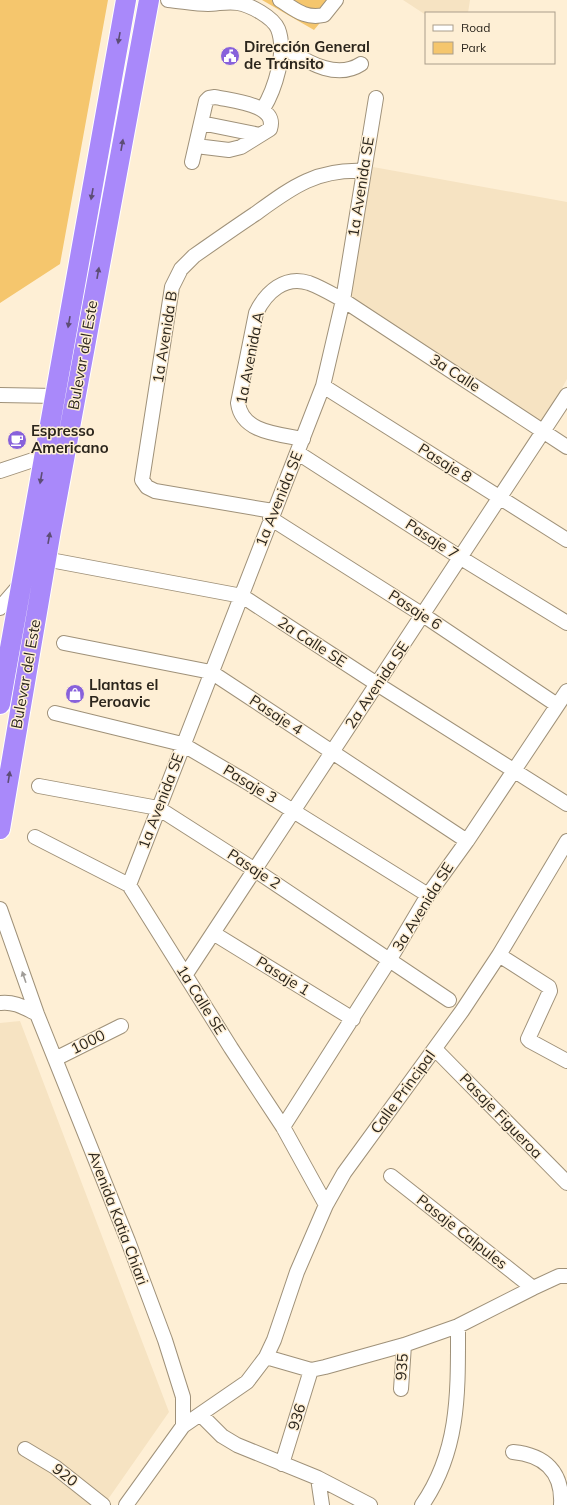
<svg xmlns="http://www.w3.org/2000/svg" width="567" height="1505" font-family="Mulish,sans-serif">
  <rect width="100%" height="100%" fill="#feefd5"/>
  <path fill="#f6e3c2" d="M403 0H470L468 13H426V15Z
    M373 167 567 202V379L543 423 350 297Z
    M20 1021 169 1412 104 1505H0V1023Z"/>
  <path fill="#f5c66d" d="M0 0H108L60 264 0 303Z
    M262 0H339L314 30Z"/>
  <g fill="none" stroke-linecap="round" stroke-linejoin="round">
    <g stroke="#9f9179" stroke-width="16">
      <path id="minor" d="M168 0C181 1 195 4 208 4 218 4 227 1 238 3 250 5 273 17 278 29 287 52 275 89 263 109
        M280 0C296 10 305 19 324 15L336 0
        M282 47C305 60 335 81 361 64
        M201 123 260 135
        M192 162 206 101 209 98 215 97C232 101 278 104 270 129L241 147 229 150 196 146
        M323 386 567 540
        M0 395 56 396
        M303 439C279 434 242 433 238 403L256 313C266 292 285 275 309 283 320 287 332 294 343 300L567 447
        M298 453 461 558 567 623
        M0 471 45 456
        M273 511 155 491 147 487 142 480 172 287 181 269 194 256C214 242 234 228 255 214 291 188 315 169 363 171
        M270 518 423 615 557 705
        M45 559 242 596 377 684 567 804
        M0 608 19 586
        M64 643 211 672 467 841
        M55 713 182 744 245 781 428 895
        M39 786 158 808 255 870 449 1000
        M35 837 129 885 231 1048 283 1127 326 1205
        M129 885 323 386 343 300 376 98
        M0 909 37 1014 128 1241 165 1340 183 1397V1426
        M213 933 353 1019
        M499 955 549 987 550 991 528 1039 530 1041 567 1061
        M186 974 567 395
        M0 1003C14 1001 25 1008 37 1014
        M435 1049 567 1183
        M55 1059 121 1026
        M283 1127 390 959 428 895 467 841 567 691
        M391 1176 533 1288
        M266 1357 311 1370 325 1367 404 1345 458 1326 533 1288 559 1276H567
        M401 1389 404 1345
        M201 1415 222 1436 237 1445 318 1478 370 1505
        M25 1449 55 1467 103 1505
        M513 1452C545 1455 563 1472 561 1505
        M282 1464 311 1370
        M318 1478 322 1505
        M126 1505 183 1426 247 1382 266 1357 274 1340 297 1272 326 1205 344 1173 462 1011 499 955 567 841
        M422 1505C460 1450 458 1391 458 1326"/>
    </g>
    <g stroke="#fff" stroke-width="22">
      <path id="highway" d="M0 704 126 0
        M0 829 51 530 149 0"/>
    </g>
    <use href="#minor" stroke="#fff" stroke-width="14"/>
    <use href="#highway" stroke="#a989fa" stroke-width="20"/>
  </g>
  <defs><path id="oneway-solid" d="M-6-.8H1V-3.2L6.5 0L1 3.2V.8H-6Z"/></defs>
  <g fill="#5d4d75">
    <use href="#oneway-solid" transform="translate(119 38) rotate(100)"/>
    <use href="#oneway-solid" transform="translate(122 145) rotate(-80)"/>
    <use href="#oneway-solid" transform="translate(92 194) rotate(100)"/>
    <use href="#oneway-solid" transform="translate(98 273) rotate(-80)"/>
    <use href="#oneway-solid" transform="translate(69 322) rotate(100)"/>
    <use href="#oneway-solid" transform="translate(41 478) rotate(100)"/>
    <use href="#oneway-solid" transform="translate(49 538) rotate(-80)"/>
    <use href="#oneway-solid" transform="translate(9 777) rotate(-81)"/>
  </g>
  <use fill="#a09d99" href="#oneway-solid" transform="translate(24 977) rotate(-109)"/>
  <defs>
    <g id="civic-disc" transform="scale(1)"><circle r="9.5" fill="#8861db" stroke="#feefd5"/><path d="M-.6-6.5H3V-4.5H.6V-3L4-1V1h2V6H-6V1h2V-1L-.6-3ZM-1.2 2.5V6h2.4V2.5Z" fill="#fff"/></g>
    <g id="cafe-disc" transform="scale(1)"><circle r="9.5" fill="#8861db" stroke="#feefd5"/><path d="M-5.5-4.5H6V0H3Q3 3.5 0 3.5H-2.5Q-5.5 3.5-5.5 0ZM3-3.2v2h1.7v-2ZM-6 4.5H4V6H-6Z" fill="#fff"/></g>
    <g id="shop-disc" transform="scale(1)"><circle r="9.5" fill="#8861db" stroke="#feefd5"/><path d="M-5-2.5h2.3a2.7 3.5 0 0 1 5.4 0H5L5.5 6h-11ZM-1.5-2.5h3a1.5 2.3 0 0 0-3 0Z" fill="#fff"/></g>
  </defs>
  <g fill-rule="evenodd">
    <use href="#civic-disc" x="230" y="56"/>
    <use href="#cafe-disc" x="17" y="440"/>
    <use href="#shop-disc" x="75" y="694"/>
  </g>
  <g text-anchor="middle" stroke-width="3" stroke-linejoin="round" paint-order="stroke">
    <g font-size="15" font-weight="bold" fill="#2b251c" stroke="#feefd5" text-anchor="start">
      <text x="244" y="52">Dirección General<tspan x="244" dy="17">de Tránsito</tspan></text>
      <text x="31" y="436">Espresso<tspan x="31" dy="17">Americano</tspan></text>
      <text x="89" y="690">Llantas el<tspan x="89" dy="17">Peroavic</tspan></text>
    </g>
    <g font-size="15" fill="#2b251c" stroke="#feefd5">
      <text transform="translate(361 187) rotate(-81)" y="5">1a Avenida SE</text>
      <text transform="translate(165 337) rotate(-81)" y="5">1a Avenida B</text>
      <text transform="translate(83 355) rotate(-80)" y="5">Bulevar del Este</text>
      <text transform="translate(250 358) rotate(-79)" y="5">1a Avenida A</text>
      <text transform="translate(455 373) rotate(33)" y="5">3a Calle</text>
      <text transform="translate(445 463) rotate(32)" y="5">Pasaje 8</text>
      <text transform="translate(279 499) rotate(-68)" y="5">1a Avenida SE</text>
      <text transform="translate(432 539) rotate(33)" y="5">Pasaje 7</text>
      <text transform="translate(415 610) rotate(33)" y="5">Pasaje 6</text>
      <text transform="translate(312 642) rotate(33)" y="5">2a Calle SE</text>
      <text transform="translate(26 674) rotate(-80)" y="5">Bulevar del Este</text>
      <text transform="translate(377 685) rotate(-56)" y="5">2a Avenida SE</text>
      <text transform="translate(276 715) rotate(33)" y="5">Pasaje 4</text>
      <text transform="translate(250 784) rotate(31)" y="5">Pasaje 3</text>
      <text transform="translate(161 801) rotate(-69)" y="5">1a Avenida SE</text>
      <text transform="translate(254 869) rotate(33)" y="5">Pasaje 2</text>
      <text transform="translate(423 907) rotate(-58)" y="5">3a Avenida SE</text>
      <text transform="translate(283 976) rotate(32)" y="5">Pasaje 1</text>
      <text transform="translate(201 1000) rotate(58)" y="5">1a Calle SE</text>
      <text transform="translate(88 1042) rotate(-26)" y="5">1000</text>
      <text transform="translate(403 1092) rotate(-54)" y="5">Calle Principal</text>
      <text transform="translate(501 1116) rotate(46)" y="5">Pasaje Figueroa</text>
      <text transform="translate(118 1218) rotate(69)" y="5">Avenida Katia Chiari</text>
      <text transform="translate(462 1232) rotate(38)" y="5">Pasaje Calpules</text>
      <text transform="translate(402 1367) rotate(-86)" y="5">935</text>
      <text transform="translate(297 1417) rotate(-73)" y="5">936</text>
      <text transform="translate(65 1475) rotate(38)" y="5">920</text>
    </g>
  </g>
  <rect x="425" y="12" width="130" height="52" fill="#feefd5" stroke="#aa9e8b"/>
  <rect x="433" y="25" width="20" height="6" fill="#ffffff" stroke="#aa9e8b"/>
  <text x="461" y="32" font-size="12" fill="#2b251c">Road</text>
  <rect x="433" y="42" width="20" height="12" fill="#f5c66d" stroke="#aa9e8b"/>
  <text x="461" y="52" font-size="12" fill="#2b251c">Park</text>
</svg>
